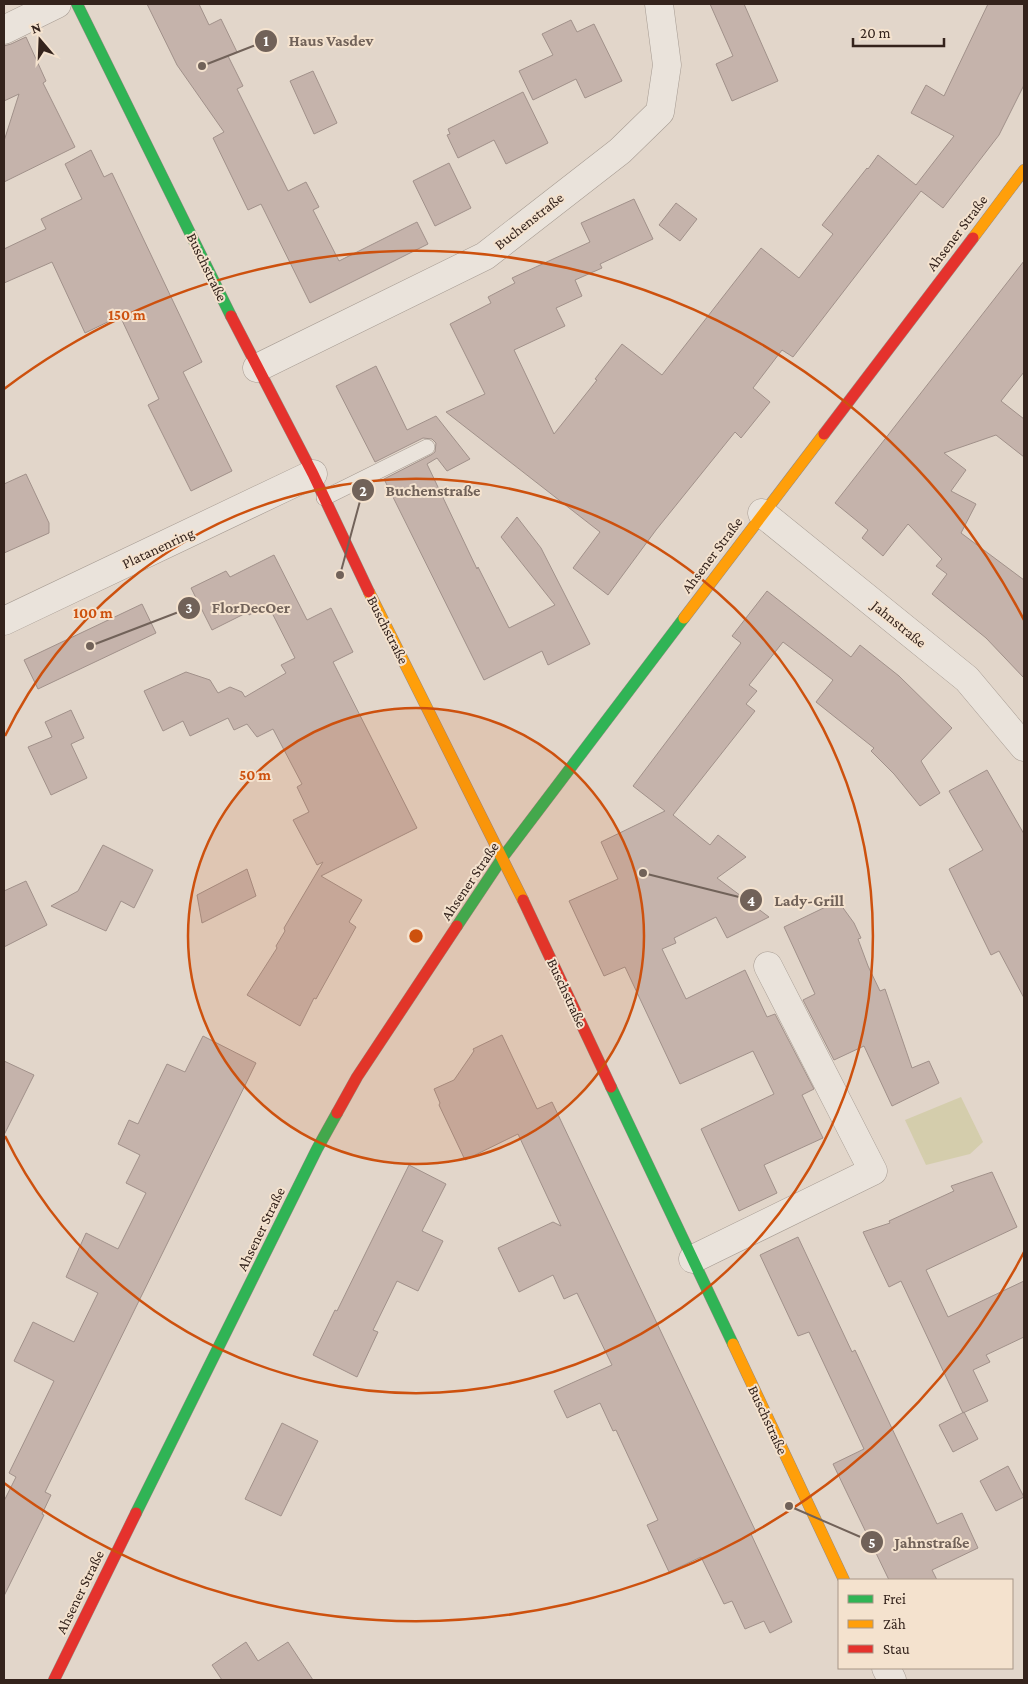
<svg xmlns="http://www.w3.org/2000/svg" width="1028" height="1684" font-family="'Crimson Pro',serif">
  <rect width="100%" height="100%" fill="#e2d6ca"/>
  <path fill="#d4cdac" d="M961 1097 983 1142 970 1154 926 1165 905 1120Z"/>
  <path fill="#c5b3ab" stroke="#a1918a" d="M147 4H199L209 25 221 19 237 52 228 56 243 86 237 89 288 191 306 182 319 207 313 210 339 261 417 222 428 244 310 303 261 204 248 210 213 138 224 132 177 65Z
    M710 4H744L778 81 732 101 716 64 733 56Z
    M988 4H1024V85L999 135 943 208 921 191 793 357 782 350 753 388 770 402 741 438 735 432 656 530 608 595 573 568 600 532 446 412 485 394 450 324 491 303 488 297 515 283 512 278 590 242 581 223 634 199 653 239 600 264 602 268 575 280 582 296 556 308 565 326 514 350 554 434 597 380 595 379 622 344 662 375 761 248 799 278 833 234 822 225 867 168 868 169 878 155 916 185 954 136 911 113 926 85 944 96Z
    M571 20 577 32 594 24 622 81 585 98 576 79 533 100 519 71 553 55 542 34Z
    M26 37 46 81 43 83 75 147 4 182V141L19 94 4 101V46L11 44Z
    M313 71 337 123 314 134 290 81Z
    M523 92 548 143 506 164 494 140 458 158 447 135 450 134 448 129Z
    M91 150 104 177 112 173 202 362 183 372 232 471 191 491 148 405 159 399 120 316 85 333 52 262 4 283V249L46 229 41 219 82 199 65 164Z
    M449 163 471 208 435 226 413 181Z
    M676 203 697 219 680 241 659 225Z
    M1024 261V372L1001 401 1024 419V457L996 435 944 453 966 470 951 491 976 504 961 533 1024 580V678L986 638 932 594 947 574 936 566 942 559 908 524 883 556 862 538 868 530 835 503Z
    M376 366 407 430 436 416 470 459 447 471 437 458 427 464 477 569 478 567 509 628 555 605 501 537 517 517 541 548 590 644 548 665 542 651 484 680 384 479 431 455 435 452 436 443 432 439 423 438 375 462 336 386Z
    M26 474 49 523V533L4 553V484Z
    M274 555 307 620 331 608 353 652 333 662 417 828 321 876 362 900 349 922 356 927 316 999 314 998 300 1026 247 995 277 948 276 946 285 931 284 928 323 862 317 865 293 820 309 812 297 787 302 784 273 729 257 737 247 724 234 730 228 718 190 736 183 721 163 731 144 691 186 672 210 680 218 693 230 687 242 692 245 697 286 673 281 665 295 658 268 605 249 615 248 612 212 630 191 588 226 571 230 577Z
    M767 591 851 657 860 645 899 676 952 728 921 761 940 793 920 806 894 774 871 751 874 748 816 702 833 680 783 642 749 685 757 691 746 704 755 711 673 815 710 845 718 835 746 857 717 878 769 917 727 938 716 917 674 938 676 943 662 949 686 999 745 970 767 1017 775 1014 814 1089 802 1095 823 1138 764 1165 777 1193 739 1211 701 1129 774 1094 753 1051 680 1084 625 967 604 976 569 901 618 879 601 842 665 811 633 786 741 643 732 636Z
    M142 604 156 633 38 689 24 660Z
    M71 710 84 738 71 744 87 778 51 795 28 747 52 737 45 722Z
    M987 770 1024 834V998L999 951 991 955 949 869 983 850 949 791Z
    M103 845 153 870 134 908 121 901 106 931 51 906 78 891Z
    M247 869 256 896 202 923 197 895Z
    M26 881 47 925 4 947V891Z
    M838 901 854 923 861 938 858 939 868 966 880 991 885 989 912 1068 929 1061 939 1083 892 1106 864 1046 834 1060 803 1000 815 994 784 927Z
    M502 1035 537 1109 552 1102 756 1532 751 1534 792 1622 770 1633 764 1621 745 1629 732 1601 724 1604 701 1557 669 1572 647 1525 658 1520 616 1430 613 1431 600 1403 567 1418 554 1391 612 1365 577 1293 564 1299 553 1275 519 1292 498 1248 553 1222 561 1226 518 1134 465 1160 439 1105 440 1103 434 1089 454 1080 474 1051 473 1049Z
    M203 1036 256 1063 45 1492 51 1495 42 1514 44 1515 4 1596V1501L16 1477 9 1473 54 1381 14 1361 33 1322 74 1342 98 1293 66 1277 86 1233 118 1249 146 1193 126 1183 140 1155 118 1144 129 1120 138 1124 167 1064 185 1072Z
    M4 1061 34 1075 4 1135Z
    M409 1165 446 1184 422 1231 443 1241 418 1291 397 1281 373 1330 378 1332 357 1377 313 1355 335 1310 337 1311Z
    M992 1172 1017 1227 926 1270 948 1317 1024 1281V1337L986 1355 990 1362 973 1370 988 1401 963 1413 901 1281 889 1287 863 1232 890 1223 889 1221 954 1191 951 1186Z
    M798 1237 852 1352 855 1350 937 1524 962 1513 978 1548 932 1570 937 1580H889L833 1464 864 1449 809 1332 798 1336 760 1255Z
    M964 1412 978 1439 953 1452 939 1425Z
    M282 1423 318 1441 281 1516 245 1499Z
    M1008 1466 1024 1497 996 1511 980 1481Z
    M246 1642 258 1661 288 1642 313 1680H222L212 1665Z"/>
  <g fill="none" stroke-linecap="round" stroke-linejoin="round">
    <g stroke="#a79c93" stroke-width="16">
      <path id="lane" d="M324 498 427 447"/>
    </g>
    <g stroke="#a79c93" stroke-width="29">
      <path id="street" d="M4 30 57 4
        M257 368 485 256 620 151 660 112 667 65 659 4
        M762 513 967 679 1024 747
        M4 621 313 474
        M693 1259 873 1171 768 966
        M886 1668 892 1680"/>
    </g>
    <g stroke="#968b83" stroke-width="12">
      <path id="fast" d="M77 4 231 316
        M457 926 503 857 684 618
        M611 1087 733 1344
        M136 1513 317 1149 337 1113"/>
    </g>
    <g stroke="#968b83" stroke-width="12">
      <path id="slow" d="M973 238 1024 170
        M369 592 523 900
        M684 618 824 434
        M733 1344 844 1580"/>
    </g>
    <g stroke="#968b83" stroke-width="12">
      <path id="jam" d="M231 316 313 474 369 592
        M824 434 973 238
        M523 900 611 1087
        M337 1113 357 1077 457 926
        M54 1680 136 1513"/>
    </g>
    <use href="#lane" stroke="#eae3db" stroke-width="15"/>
    <use href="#street" stroke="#eae3db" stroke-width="28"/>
    <use href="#fast" stroke="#30b455" stroke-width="11"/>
    <use href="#slow" stroke="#ff9f0a" stroke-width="11"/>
    <use href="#jam" stroke="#e5322d" stroke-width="11"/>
  </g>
  <circle cx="416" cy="936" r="228" fill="#cd510e" fill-opacity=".12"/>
  <g fill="none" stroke="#cd510e" stroke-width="2.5">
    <circle cx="416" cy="936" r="228"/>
    <path d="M5 736A457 457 0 1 1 5 1136"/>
    <path d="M1024 1252A685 685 0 0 1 4 1483M4 389A685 685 0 0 1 1024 620"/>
  </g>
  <g text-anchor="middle" stroke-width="4" stroke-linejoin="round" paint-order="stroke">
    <g font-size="15" fill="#34231c" stroke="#f4e2ce">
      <text transform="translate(529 221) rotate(-38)" y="5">Buchenstraße</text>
      <text transform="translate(957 233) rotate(-53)" y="5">Ahsener Straße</text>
      <text transform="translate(207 267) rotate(64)" y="5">Buschstraße</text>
      <text transform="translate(158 548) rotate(-25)" y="5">Platanenring</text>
      <text transform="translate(712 555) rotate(-53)" y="5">Ahsener Straße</text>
      <text transform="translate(899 624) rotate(39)" y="5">Jahnstraße</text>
      <text transform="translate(388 630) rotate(63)" y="5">Buschstraße</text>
      <text transform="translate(470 881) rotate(-56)" y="5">Ahsener Straße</text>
      <text transform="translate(567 993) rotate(65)" y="5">Buschstraße</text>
      <text transform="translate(261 1229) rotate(-64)" y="5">Ahsener Straße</text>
      <text transform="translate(768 1420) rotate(65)" y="5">Buschstraße</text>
      <text transform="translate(80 1592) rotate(-64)" y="5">Ahsener Straße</text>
    </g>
  </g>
  <circle cx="416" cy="936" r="8" fill="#cd510e" stroke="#f4e2ce" stroke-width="2.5"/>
  <g font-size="15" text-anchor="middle" font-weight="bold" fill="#cd510e" stroke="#f4e2ce" stroke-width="4" stroke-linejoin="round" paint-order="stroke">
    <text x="127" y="320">150 m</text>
    <text x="93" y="618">100 m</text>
    <text x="255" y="780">50 m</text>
  </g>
  <path fill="none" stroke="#716259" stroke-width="2" d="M202 66L266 41M340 575L363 490M90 646L189 608M643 873L751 900M789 1506L872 1542"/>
  <g fill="#716259" stroke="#f4e2ce" stroke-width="2">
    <circle cx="202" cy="66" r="5"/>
    <circle cx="340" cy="575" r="5"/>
    <circle cx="90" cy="646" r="5"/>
    <circle cx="643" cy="873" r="5"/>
    <circle cx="789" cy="1506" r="5"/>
    <circle cx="266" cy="41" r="12"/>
    <circle cx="363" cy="490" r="12"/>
    <circle cx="189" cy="608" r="12"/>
    <circle cx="751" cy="900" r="12"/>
    <circle cx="872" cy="1542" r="12"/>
  </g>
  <g font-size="15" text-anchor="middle" font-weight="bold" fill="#fff">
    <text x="266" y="46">1</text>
    <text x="363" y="496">2</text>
    <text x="189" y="613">3</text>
    <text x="751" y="906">4</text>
    <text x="872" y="1548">5</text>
  </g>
  <g font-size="16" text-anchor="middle" font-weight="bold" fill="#716259" stroke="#f4e2ce" stroke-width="4" stroke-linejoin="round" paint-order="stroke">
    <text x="331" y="46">Haus Vasdev</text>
    <text x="433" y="496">Buchenstraße</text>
    <text x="251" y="613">FlorDecOer</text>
    <text x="809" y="906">Lady-Grill</text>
    <text x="932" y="1548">Jahnstraße</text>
  </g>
  <rect width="1028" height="1684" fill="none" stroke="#34231c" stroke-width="10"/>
  <rect x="838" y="1579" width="175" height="90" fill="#f4e2ce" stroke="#a79687"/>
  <rect x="848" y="1595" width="25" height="8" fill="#30b455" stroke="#a79687"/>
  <text x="883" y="1604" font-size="15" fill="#34231c">Frei</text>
  <rect x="848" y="1620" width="25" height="8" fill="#ff9f0a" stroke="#a79687"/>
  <text x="883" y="1629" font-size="15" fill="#34231c">Zäh</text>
  <rect x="848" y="1645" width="25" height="8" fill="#e5322d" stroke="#a79687"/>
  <text x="883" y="1654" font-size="15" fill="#34231c">Stau</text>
  <g transform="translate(40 40) rotate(341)" stroke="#f4e2ce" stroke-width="4" paint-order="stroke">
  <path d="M0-4L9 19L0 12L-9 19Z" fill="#34231c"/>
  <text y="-8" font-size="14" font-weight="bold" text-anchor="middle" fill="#34231c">N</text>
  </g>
  <path d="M853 38v8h91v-8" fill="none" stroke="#34231c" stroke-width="2.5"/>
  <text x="860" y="38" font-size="15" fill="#34231c" stroke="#f4e2ce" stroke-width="4" paint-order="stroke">20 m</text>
</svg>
